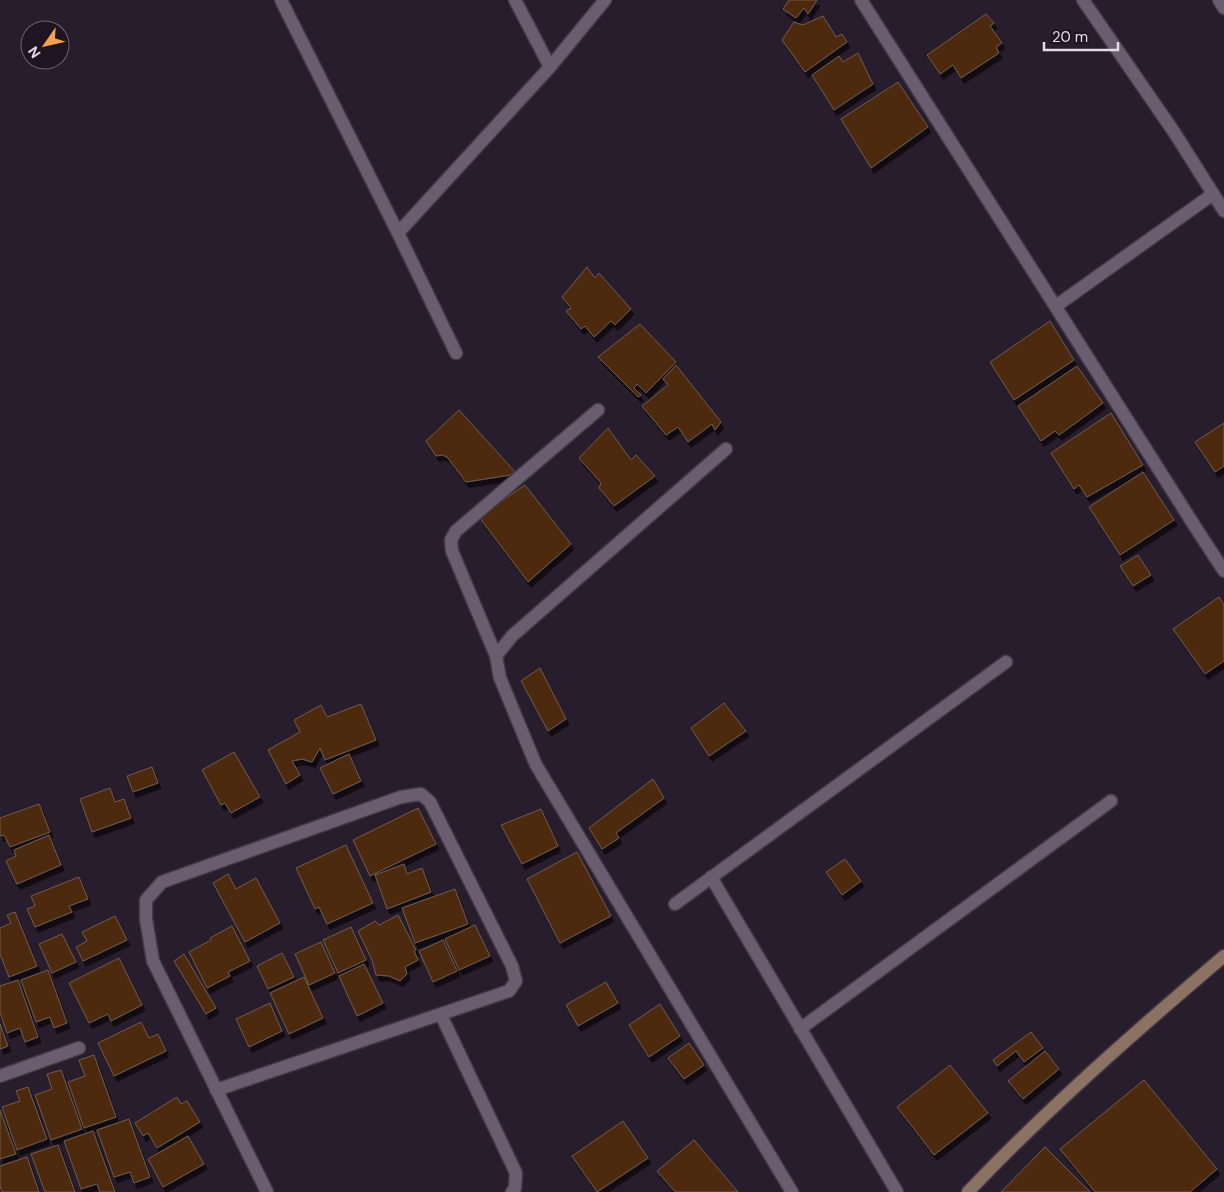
<svg xmlns="http://www.w3.org/2000/svg" width="1224" height="1192" font-family="'DM Sans',sans-serif">
  <defs>
    <filter id="shadow"><feDropShadow dx="3" dy="5.5" stdDeviation="0" flood-color="#0009"/></filter>
  </defs>
  <rect width="100%" height="100%" fill="#271d2c"/>
  <path fill="#4e2a0f" stroke="#6f5c4f" filter="url(#shadow)" d="M789 0H817L808 14 804 8 796 18 783 9Z
    M986 14 994 23 990 26 1002 43 996 47 999 53 961 78 953 65 940 74 927 55Z
    M823 16 836 37 842 34 847 42 805 72 782 40 794 22 803 25Z
    M858 53 873 84 834 110 812 75 839 56 843 62Z
    M898 82 928 127 871 168 841 119Z
    M587 267 595 278 599 273 631 309 615 325 611 321 594 337 585 326 581 329 566 311 571 308 562 297Z
    M1050 321 1074 360 1014 400 990 362Z
    M640 324 676 362 646 393 637 384 634 388 641 395 638 397 598 357Z
    M676 365 721 422 715 430 712 424 688 442 678 427 666 435 642 406 668 385 663 379Z
    M1077 366 1103 403 1059 435 1055 431 1041 441 1018 406Z
    M459 410 517 474 466 482 447 457 442 455 436 456 426 441Z
    M1111 413 1143 465 1087 497 1079 485 1074 489 1051 453Z
    M1224 423V466L1215 472 1195 442Z
    M608 428 631 460 636 455 655 476 614 506 599 488 601 483 579 458Z
    M1143 472 1174 520 1120 555 1089 507Z
    M525 485 571 544 528 582 479 517Z
    M1138 555 1151 575 1133 586 1120 566Z
    M1219 597 1224 605V661L1205 674 1173 629Z
    M540 668 566 719 548 731 521 681Z
    M724 703 746 731 709 756 691 728Z
    M361 704 376 740 325 760 320 748 312 762 302 759 292 761 300 775 286 784 268 750 300 732 294 720 321 705 327 717Z
    M234 752 260 797 231 813 225 803 221 805 202 770Z
    M349 754 361 781 333 794 320 768Z
    M152 767 158 783 133 792 127 776Z
    M653 779 664 798 616 833 619 838 602 849 589 828Z
    M110 788 115 802 124 799 131 818 92 832 80 799Z
    M39 804 50 832 10 847 4 835 0 836V818Z
    M418 808 436 844 370 876 353 840Z
    M541 809 558 846 522 864 501 825Z
    M49 835 61 865 17 884 6 861 16 856 14 850Z
    M346 845 373 903 327 924 319 907 315 909 296 868Z
    M577 852 611 916 560 943 527 879Z
    M845 859 861 881 842 895 826 872Z
    M404 864 407 874 422 868 431 892 387 909 375 875Z
    M228 874 236 889 256 878 280 923 245 942 213 883Z
    M79 877 88 899 69 906 72 912 35 927 27 909 35 906 31 896Z
    M455 889 468 924 415 943 402 908Z
    M15 912 37 966 9 977 0 954V928L11 923 7 915Z
    M398 915 416 950 414 951 418 960 405 967 407 974 400 981 389 976 376 975 372 960 358 931 375 921 379 925Z
    M115 916 127 940 83 961 76 947 87 941 82 932Z
    M475 925 490 956 459 970 445 939Z
    M232 926 250 961 228 972 230 976 207 988 189 952 211 940 210 938Z
    M351 927 366 960 338 973 323 940Z
    M62 934 76 962 52 973 39 944Z
    M443 940 457 971 433 982 419 951Z
    M321 942 335 973 309 985 295 954Z
    M282 953 294 977 268 989 257 966Z
    M184 954 216 1008 206 1014 174 961Z
    M119 958 142 1005 111 1021 108 1014 89 1023 69 983Z
    M364 964 383 1003 357 1016 339 976Z
    M48 970 67 1023 54 1028 50 1017 36 1022 21 980Z
    M304 977 323 1018 289 1034 270 993Z
    M18 980 38 1037 25 1042 20 1028 7 1033 0 1012V986Z
    M606 982 618 1003 578 1026 566 1005Z
    M270 1003 282 1031 249 1047 236 1019Z
    M660 1004 680 1036 649 1057 629 1025Z
    M141 1022 149 1038 158 1034 166 1051 114 1076 98 1043Z
    M0 1024 8 1046 0 1049Z
    M1031 1032 1043 1048 1024 1062 1016 1051 997 1066 993 1060Z
    M689 1043 704 1065 684 1079 668 1058Z
    M1045 1051 1059 1069 1023 1099 1008 1081Z
    M94 1055 116 1117 84 1128 68 1082 85 1076 79 1060Z
    M950 1065 988 1113 934 1155 897 1107Z
    M61 1070 82 1129 51 1140 35 1095 52 1089 47 1074Z
    M1144 1080 1217 1169 1190 1192H1095L1060 1149Z
    M28 1087 47 1139 17 1150 2 1107 20 1101 16 1091Z
    M177 1097 181 1104 187 1101 200 1122 157 1148 148 1133 143 1136 135 1123Z
    M0 1110 16 1154 0 1159Z
    M129 1119 150 1177 134 1183 130 1172 114 1177 97 1130Z
    M623 1121 648 1158 597 1192 572 1156Z
    M93 1131 115 1192H100L97 1184 81 1189 64 1141Z
    M188 1136 204 1164 163 1187 148 1159Z
    M694 1140 738 1192H675L657 1171Z
    M58 1145 75 1192H45L31 1154Z
    M1045 1147 1090 1192H1001Z
    M27 1157 39 1192H2L0 1186V1166Z"/>
  <g fill="none" stroke-linecap="round" stroke-linejoin="round">
    <g stroke="#433a47" stroke-width="15">
      <path id="minor" d="M281 0 398 233 456 353
        M515 0 550 67
        M861 0 1201 536 1224 571
        M1083 0 1174 132 1224 211
        M1219 0 1224 8
        M398 233 550 67 605 0
        M1056 306 1213 194
        M726 449 512 636 496 656 500 678 536 765 792 1192
        M496 656 452 551 451 540 456 531 598 410
        M711 877 897 1192
        M675 904 1006 662
        M441 1015 516 1173 515 1188 512 1192
        M800 1029 1111 801
        M0 1076 79 1048
        M216 1090 509 991 516 981 512 966 430 802 421 794 401 797 162 882 146 900V919L153 961 267 1192"/>
    </g>
    <g stroke="#433a47" stroke-width="15">
      <path id="secondary" d="M968 1192C1048 1108 1136 1031 1224 956"/>
    </g>
    <use href="#minor" stroke="#695d6f" stroke-width="12"/>
    <use href="#secondary" stroke="#8c7262" stroke-width="12"/>
  </g>
  <g transform="translate(45 45) rotate(236)"><circle r="24" fill="#1e1422" stroke="#6d6471"/>
  <path d="M0-4L9 19L0 12L-9 19Z" fill="#f8a04b"/>
  <text y="-8" font-size="14" font-weight="bold" text-anchor="middle" fill="#e3dce7">N</text>
  </g>
  <path d="M1044 42v8h74v-8" fill="none" stroke="#e3dce7" stroke-width="2.5"/>
  <text x="1052" y="42" font-size="15" fill="#e3dce7" stroke="#1e1422" stroke-width="4" paint-order="stroke">20 m</text>
</svg>
